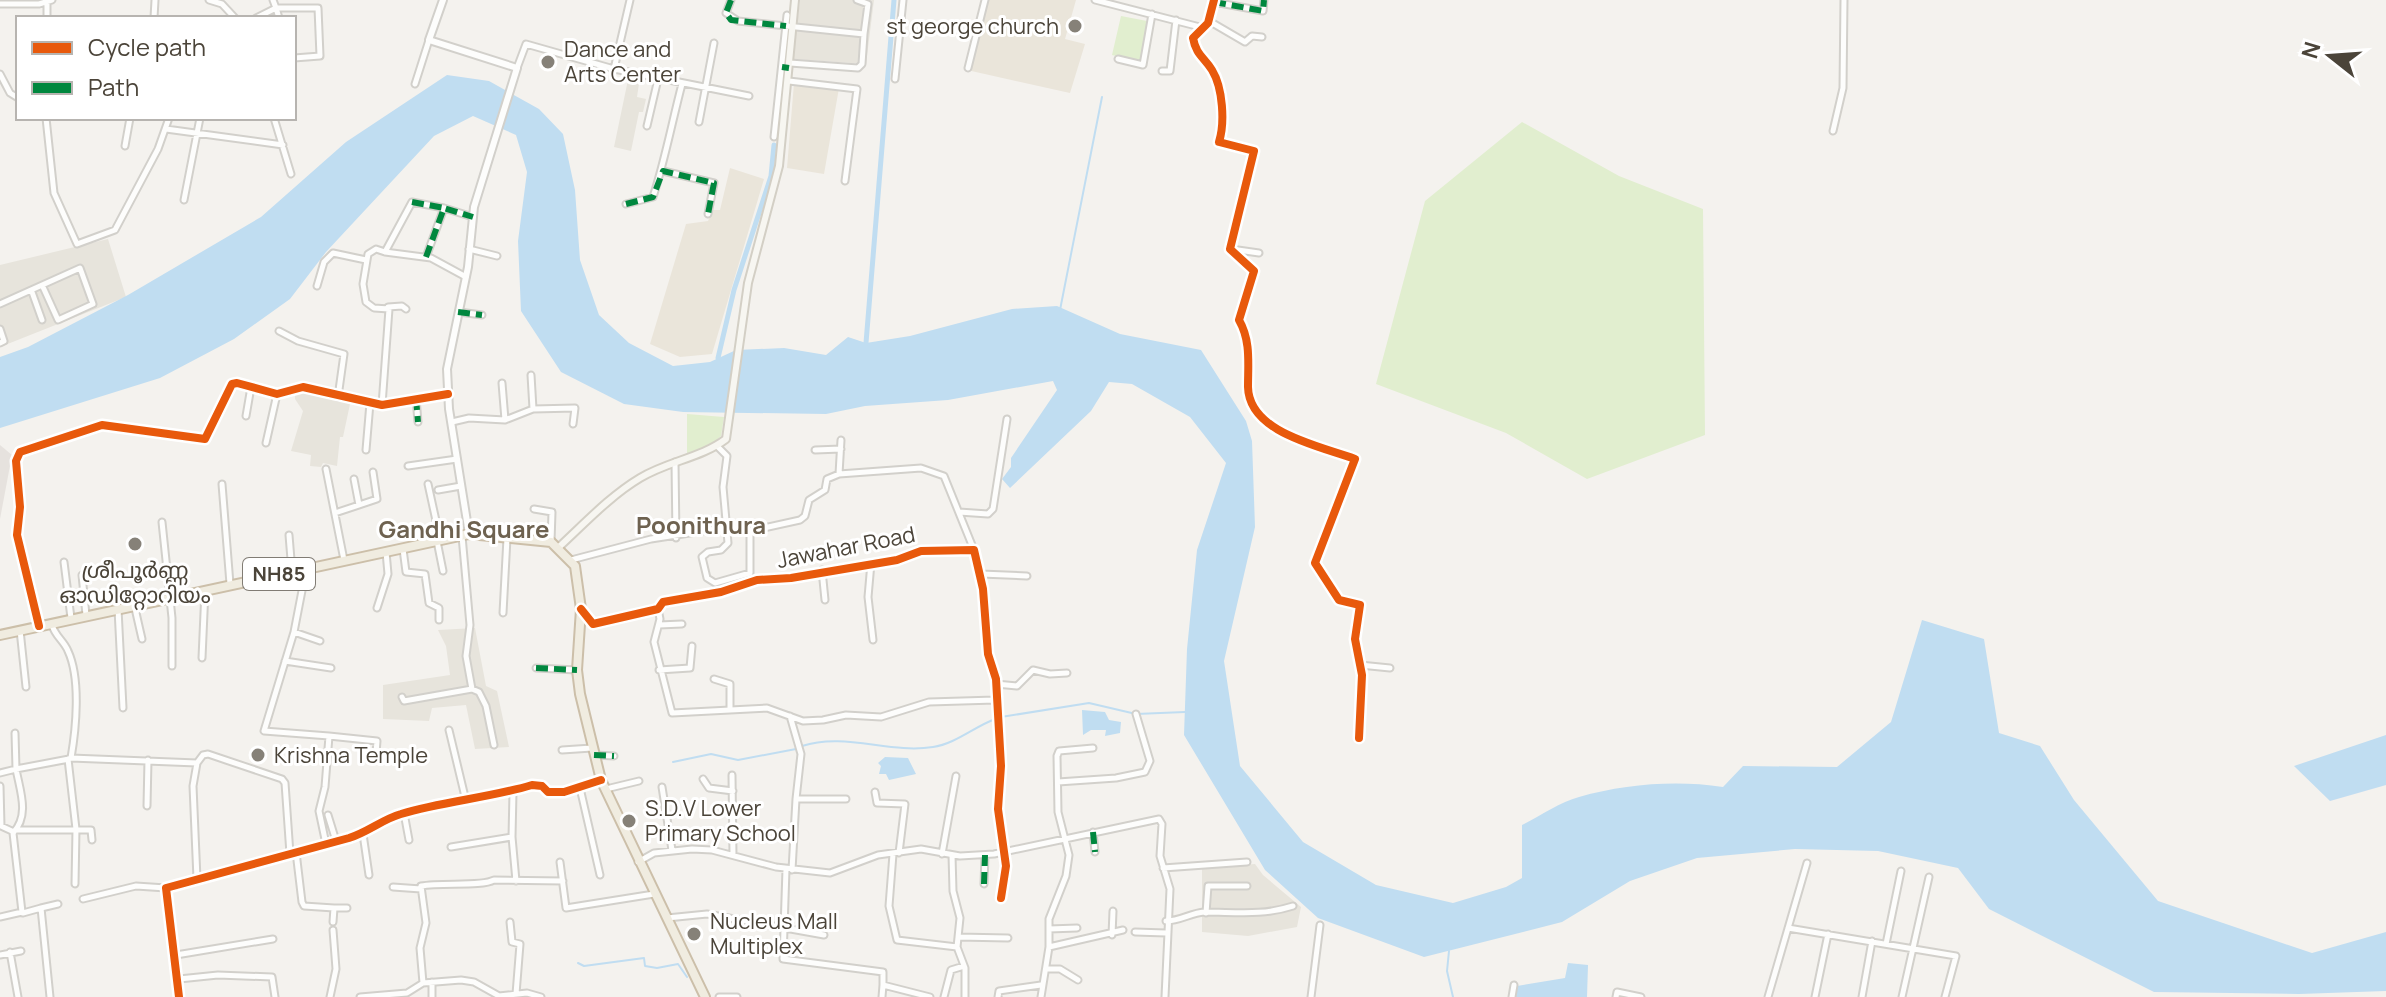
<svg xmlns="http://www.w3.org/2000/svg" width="2386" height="997" font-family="Manrope,'Noto Sans Malayalam',sans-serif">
  <rect width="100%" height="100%" fill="#f4f2ee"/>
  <path fill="#e7e4dc" d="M800 0H874L866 64 793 59Z
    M629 75 640 77 637 97 646 99 643 112H639L631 151 614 147Z
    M108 239 126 297 0 347V265Z
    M303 390 350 404 343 437H340L337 466 323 463 321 467 310 466 311 455 291 451 303 411 295 399V393Z
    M475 628 486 686 497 691 509 747 475 749 466 705 432 708 429 721 383 719V685L450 675 446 646 438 630Z
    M1255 864 1263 875 1301 907 1297 927 1248 936 1202 932V868Z"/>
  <path fill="#e6e2de" d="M0 445 12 455 0 519Z"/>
  <path fill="#eae5da" d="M986 0H1076L1065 39 1085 44 1070 93 967 70Z
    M794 83 839 88 824 174 787 168Z
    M730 168 764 179 712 354 680 357 650 344 686 224 708 221 713 210H720Z"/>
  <path fill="#e1eecf" d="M1121 16 1147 21 1140 62 1112 55Z
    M1522 122 1619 176 1703 209 1705 435 1587 479 1506 433 1376 384 1425 201Z
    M687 414 724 417 721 436 711 445 687 454Z"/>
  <path fill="#c0ddf1" d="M447 75 489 81 539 109 563 134 575 190 580 260 599 315 629 343 673 366 710 362 736 350 784 348 826 355 848 337 866 343 910 336 1012 309 1057 306 1120 334 1201 350 1246 421 1252 441 1255 527 1224 661 1240 766 1303 842 1376 885 1453 903 1506 887 1522 878V825C1540 816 1560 802 1579 797 1625 784 1676 780 1723 787L1743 766 1837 767 1891 722 1922 620 1984 639 1999 733 2040 746 2074 800 2158 901 2312 953 2386 932V991L2299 994 2154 992 1989 909 1958 868 1878 851 1795 849 1697 858 1630 881 1562 922 1424 957 1318 918 1265 870 1184 735 1187 649 1197 550 1226 463 1190 417 1132 384 1109 382 1091 411 1010 488 1002 479 1011 467V458L1057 390 1053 381 948 400 865 406 826 414 683 412 624 404 561 372 521 311 518 241 527 172 516 135 473 116 434 136 326 252 290 299 234 339 160 378 0 428V357L28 347 128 295 261 217 346 142Z
    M1082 710 1105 712 1109 720 1121 722 1120 733 1105 736 1106 730H1091L1083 735Z
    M2386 735V785L2330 801 2294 766Z
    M885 757 908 758 916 774 889 780 886 774H879L881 766 878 763Z
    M1568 963 1588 965 1587 997H1516L1517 986 1565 978Z"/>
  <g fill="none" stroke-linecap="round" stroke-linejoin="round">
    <path stroke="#c0ddf1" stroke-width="2" d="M1060 310 1102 97
      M1001 717 1089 703 1136 714 1185 712
      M802 746C845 732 889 754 933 747 955 744 974 727 995 719
      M673 762 711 754 738 760 796 749
      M1449 951 1447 971 1453 997
      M578 963 584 966 644 958 645 966 657 968 678 964 687 977"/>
    <path stroke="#c0ddf1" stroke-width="5" d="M866 343 894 0
      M718 358 734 290 771 176 774 145"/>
    <g stroke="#d2d0cb" stroke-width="9">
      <path id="minor" d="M209 0 222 4 235 18
        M731 0 726 13 738 21 864 34 868 4 857 0
        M1095 0 1200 27
        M1214 0 1208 23 1193 38C1196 55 1204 57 1212 70 1223 88 1225 123 1219 142L1254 151 1230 249 1254 271 1239 320C1251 341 1248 363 1248 387 1249 433 1320 446 1355 459L1315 563 1339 600 1360 605 1355 639 1362 675 1359 738
        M47 2V18
        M1214 2 1263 11 1264 0
        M0 4H39L52 0
        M154 18 155 0
        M256 18 276 8 273 0
        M279 18 276 8H318L320 56 294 58
        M1209 21 1245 42 1252 36 1262 37
        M1118 59 1143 65 1152 14
        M790 63 858 68 862 64 864 34
        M517 68 526 44 614 69 630 0
        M968 68 985 0
        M614 69 749 96
        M1162 71H1170L1176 20
        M0 74 10 93 18 98
        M895 79 903 0
        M789 81 857 89 845 181
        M415 84 429 40
        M46 118 54 193 77 244 115 230 158 149 169 118
        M274 118 291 174
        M699 122 714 43
        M647 126 658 79
        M166 129 283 145
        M1833 131 1843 88 1844 0
        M774 137 787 15
        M125 146 130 118
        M663 171 714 183 708 214
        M184 200 200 118
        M626 204 653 197C665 160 672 122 682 84
        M444 208 412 202 385 252 431 258 466 277
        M469 249 497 256
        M1231 249 1259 253
        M426 257 444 208 473 217
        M317 286 324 262 333 253 366 260
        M32 292 42 320
        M0 304 80 268 93 304 58 320 43 287
        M388 307 402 306 406 309
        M459 312 482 315
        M0 329 4 341 0 343
        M279 331 298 341 344 354 338 397
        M531 375 533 409
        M502 383 505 420
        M416 398 418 422
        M382 405 389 309 374 308 366 302 363 284 368 254 376 249 385 252
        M246 416 251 387
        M452 422 469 418 505 420 533 409 575 408 573 424
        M266 443 277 394
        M717 446 727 456 723 487 728 543 721 550 708 552 702 557 707 578 715 583 750 573V531L800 520 805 516 809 500 825 490 827 479 839 474 921 468 944 476 974 550
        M366 450 370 403
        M815 450 841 449
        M675 462 676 538
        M408 466 457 459
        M326 469 344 560
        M839 474 841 440
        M354 479 359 505
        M222 484 230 584
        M428 484 440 539
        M438 490 461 486
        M534 509 552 512 551 542
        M959 512 988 514 993 509 1007 419
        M335 513 377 499 373 472
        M162 522 172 618V666
        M289 535 292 572
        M462 536 470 625 466 656 472 689 479 692 486 706 494 745
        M437 541 443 571
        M403 549 406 572 425 574 429 603 439 608V620
        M571 560 651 539 728 527 750 531
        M64 562 71 618
        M871 563 868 597 873 640
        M306 570 294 632 264 731 329 736 325 787 319 811 326 844
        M822 570 825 600
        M981 574 1027 576
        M82 575 86 615
        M134 604 142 639
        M377 608 388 574 386 552
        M118 609 123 708
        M658 609 660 619 654 642 672 713 767 708 803 721 823 720 846 715 881 717 929 702 995 700
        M582 610 593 624 658 609 663 602 721 592 757 580 791 578 897 560 921 551 974 550 983 589 988 654 996 679 1001 766 998 809 1006 866 1001 898
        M503 613 507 538
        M52 625C55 636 64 641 68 651 81 679 76 729 71 758L197 763 193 786 197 879
        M659 625 682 624
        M39 626 17 535 20 507 16 461 20 452 102 425 205 439 232 384 237 383 277 394 303 387 382 405 448 394
        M20 630 26 687
        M294 632 320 641
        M202 658 205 590
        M285 661 331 668
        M1360 665 1390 668
        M536 668 577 670
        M659 670 690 668 692 646
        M714 679 730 684V708
        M996 684 1017 686 1033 670 1050 674 1067 673
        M402 697 404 701 472 689
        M790 716 801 754 796 799H846
        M449 730 466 801
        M15 733 16 769 69 759
        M329 736 377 741 376 753 394 754
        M562 750 592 748
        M595 755 614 756
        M68 759 76 829 75 884
        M197 763 203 755 208 754 282 779 285 783 290 854
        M0 773 16 769C20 791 30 815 13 833L22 912 0 917
        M732 775 733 855
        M703 779 709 788 733 791
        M1058 782 1116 778 1145 772 1150 761 1136 714
        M0 786 1 826 14 832
        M662 787 672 850
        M580 788 600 875
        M606 789 639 781
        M875 792 877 803 905 804 899 853
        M147 806 148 760
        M404 813 409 840
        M328 815 336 841
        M17 830H91L92 840
        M1093 832 1095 852
        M363 834 369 875
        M512 837 516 881
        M451 847 512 837 513 792
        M296 852 302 902 304 906 334 908 333 922
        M893 854 889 906 897 940 957 947
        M942 854 956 776
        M952 855 953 891 960 918 957 947 965 968V997
        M560 862 566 908 654 894
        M638 862 654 853 692 849 712 850 776 867 830 873 878 855 921 849 960 856 994 854 1159 819 1162 824 1160 856 1170 889 1165 997
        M1163 868 1247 862
        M786 869 783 959 883 972V985
        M792 870 796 799
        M984 884 985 855
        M393 887 421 889
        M83 899 136 886 166 888
        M41 908 58 904
        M334 908H347
        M23 913 41 908 50 997
        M1206 913 1208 886H1247
        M667 918 707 914 824 935
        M1166 921C1180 921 1191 913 1204 912 1236 912 1262 916 1293 906
        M510 922 512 942 520 944 516 994
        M1788 928 1956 956 1945 997
        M1049 929 1077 928
        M1135 932 1166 933
        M1112 935 1113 911
        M958 937 1008 938
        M1886 944 1901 871
        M1049 947 1123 930
        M10 952 18 997
        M0 955 21 951
        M176 955 273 939
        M1046 969H1060L1078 980
        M179 979 218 975 272 977 275 997
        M432 982V997
        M423 983 420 948 426 923 421 886C442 882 481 887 494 880L563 881
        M179 997 166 888 349 838C368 832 383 819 401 814 444 801 489 798 532 785L542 786 548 792H564L601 780
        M330 997 336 969 333 930
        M360 997 407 993 423 983 461 980 474 982 499 996 527 993 541 997
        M719 997H737
        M882 997 883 985 930 997
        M944 997 951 970 964 966
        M998 997 999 991 1041 985
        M1041 997 1049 947V919L1066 876 1069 855 1058 812 1057 756 1059 751 1093 748
        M1311 997 1320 925
        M1512 997 1514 985
        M1616 997 1617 992 1641 997
        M1768 997 1807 863
        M1815 997 1828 934
        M1862 997 1872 941
        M1902 997 1929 877"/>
    </g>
    <g stroke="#d2d0cb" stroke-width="10">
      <path id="tertiary" d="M443 0 429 40 517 68 474 207 468 267 447 369 449 409 469 534"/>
    </g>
    <g stroke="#d3cfc5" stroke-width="10">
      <path id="secondary" d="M559 547C585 523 610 496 640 478 668 461 701 458 726 439L748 283 779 166 795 0"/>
    </g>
    <g stroke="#ccbfa9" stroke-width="12">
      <path id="trunk" d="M0 635 469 534 551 542 575 566 581 609 577 670 580 694 601 780 705 997"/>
    </g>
    <use href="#minor" stroke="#fdfdfc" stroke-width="5"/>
    <use href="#tertiary" stroke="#fdfdfc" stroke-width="6"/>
    <use href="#secondary" stroke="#f7f6f1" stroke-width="6"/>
    <use href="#trunk" stroke="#f0ece0" stroke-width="8"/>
    <path stroke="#00873e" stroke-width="6" stroke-dasharray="12 6" stroke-linecap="butt" d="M731 0 726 13 731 20 786 26
      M1214 2 1263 11 1264 0
      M782 67 789 68
      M412 202 444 208
      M626 204 653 197 663 171 714 183 708 214
      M426 257 444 208 473 217
      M458 312 482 315
      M416 398 418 422
      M536 668 577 670
      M594 755 614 756
      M1093 832 1095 852
      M984 884 985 855"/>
    <g stroke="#fff" stroke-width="13">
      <path id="cycleway" d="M1214 0 1208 23 1193 38C1196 55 1204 57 1212 70 1223 88 1225 123 1219 142L1254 151 1230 249 1254 271 1239 320C1251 341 1248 363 1248 387 1249 433 1320 446 1355 459L1315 563 1339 600 1360 605 1355 639 1362 675 1359 738
        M581 609 593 624 658 609 663 602 721 592 757 580 791 578 897 560 921 551 974 550 983 589 988 654 996 679 1001 766 998 809 1006 866 1001 898
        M39 626 17 535 20 507 16 461 20 452 102 425 205 439 232 384 237 383 277 394 303 387 382 405 448 394
        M179 997 166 888 349 838C368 832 383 819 401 814 444 801 489 798 532 785L542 786 548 792H564L601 780"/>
    </g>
    <use href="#cycleway" stroke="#e8590c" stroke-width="8"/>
  </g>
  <g fill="#868178" stroke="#fff" stroke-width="3">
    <circle cx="1075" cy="26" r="8"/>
    <circle cx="548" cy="62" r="8"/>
    <circle cx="135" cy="544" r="8"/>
    <circle cx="258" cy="755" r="8"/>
    <circle cx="629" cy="821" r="8"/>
    <circle cx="694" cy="934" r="8"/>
  </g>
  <g text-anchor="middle" stroke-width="6" stroke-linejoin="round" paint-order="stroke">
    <rect fill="#fff" stroke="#817c74" stroke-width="2" x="243" y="558" width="72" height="32" rx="6"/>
    <g font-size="20" font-weight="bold" fill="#4b4439">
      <text x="279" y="581">NH85</text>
    </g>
    <g font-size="22" fill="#4b4439" stroke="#fff" text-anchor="start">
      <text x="1059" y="34" text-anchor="end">st george church</text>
      <text x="564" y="57">Dance and<tspan x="564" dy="25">Arts Center</tspan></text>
      <text x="135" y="578" text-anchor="middle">ശ്രീപൂർണ്ണ<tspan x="135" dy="25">ഓഡിറ്റോറിയം</tspan></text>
      <text x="274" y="763">Krishna Temple</text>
      <text x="645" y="816">S.D.V Lower<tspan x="645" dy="25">Primary School</tspan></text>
      <text x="710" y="929">Nucleus Mall<tspan x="710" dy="25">Multiplex</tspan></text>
    </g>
    <g font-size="22" fill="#4b4439" stroke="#fff">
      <text transform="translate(846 547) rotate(-11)" y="8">Jawahar Road</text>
    </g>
    <g font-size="24" font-weight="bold" fill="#6e6250" stroke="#fff">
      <text x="701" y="534">Poonithura</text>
      <text x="464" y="538">Gandhi Square</text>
    </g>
  </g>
  <rect x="16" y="16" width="280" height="104" fill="#ffffff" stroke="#b7b4b0" stroke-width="2"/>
  <rect x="32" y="42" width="40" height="12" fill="#e8590c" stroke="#b7b4b0" stroke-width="2"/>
  <text x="88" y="56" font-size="24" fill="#4b4439">Cycle path</text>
  <rect x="32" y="82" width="40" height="12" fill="#00873e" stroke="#b7b4b0" stroke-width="2"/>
  <text x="88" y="96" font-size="24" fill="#4b4439">Path</text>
  <g transform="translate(2330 56) rotate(287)" stroke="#ffffff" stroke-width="6" paint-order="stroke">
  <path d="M0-6L14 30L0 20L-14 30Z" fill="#4b4439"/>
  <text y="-12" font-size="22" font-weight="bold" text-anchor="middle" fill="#4b4439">N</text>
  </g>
</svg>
